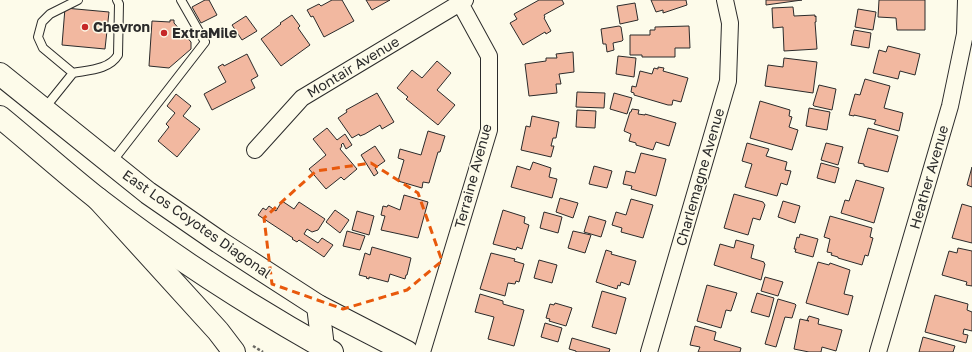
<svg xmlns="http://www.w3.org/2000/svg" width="972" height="352" font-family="'Golos Text',sans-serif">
  <rect width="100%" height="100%" fill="#fdfbea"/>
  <path fill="#f2b8a0" stroke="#2b2b2b" d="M205 0H209L217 15 201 23 192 7Z
    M332 0H342L354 21 324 37 313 16 311 17 307 10 319 4 321 6Z
    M366 0H390L372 10Z
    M539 0H562L564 4 544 15 545 17 544 18 551 31 546 34 545 32 523 45 510 23 517 19 514 14Z
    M651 0H686L687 5 663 13V10L656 12Z
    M766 0H802L766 5Z
    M879 0H925V30H897L896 18 878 17Z
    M635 3 638 20 620 24 617 6Z
    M793 7 794 16 815 15V17L816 16V22H815L817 49 784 51 783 27 773 28 772 8Z
    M65 8 109 12 105 49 62 45Z
    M858 9 876 12 873 30 855 27Z
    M292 15 300 26 298 28 310 45 281 66 261 39 281 24 280 23Z
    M246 16 257 31 242 40 232 25Z
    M170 20H174V23L191 42V49L169 68 149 66 152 21 170 22Z
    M619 26 621 27 623 40 622 41 613 43 614 50 607 52 606 44H603L601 29Z
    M689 26 690 48H675V57H642V55H630V35H650V30H655V27Z
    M854 30 871 33 869 48 851 45Z
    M888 46 920 54 915 75 900 71 898 79 873 73 879 50 886 52Z
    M573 52 574 72 559 74 561 84H556L557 93 529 96 525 64 546 61V58H557L556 54Z
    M247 54 258 76 251 80 255 88 212 110 204 94 226 82 218 67 223 64 224 66Z
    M618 56 636 58 634 77 616 74Z
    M784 58 817 62 813 93 765 86 768 65 783 67Z
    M437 61 451 73 437 90 455 105 438 125 406 99 408 97 397 88 412 70 422 78Z
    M658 67 664 68 663 71 688 78 681 102 673 100 672 105H668L634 95V93L631 92 632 86 636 87 640 71 652 74 654 68 658 69Z
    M865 79 890 86 884 108 903 113 899 131 874 124 876 120 854 115V116L849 115 855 94 860 95Z
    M819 85 836 89 832 110 814 106 813 105Z
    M577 92 605 93 604 108 576 107Z
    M377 93 394 122 382 129 380 125 365 134 360 136 359 134 352 138 338 118 347 112 346 110Z
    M614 93 632 98 627 114 610 109Z
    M176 94 191 106 183 116 200 129 177 157 158 141 169 127 166 124 175 113 167 106Z
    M760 101 790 110 789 116 792 117 789 127 798 130 792 150 750 138Z
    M809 108 830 112 827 130 806 126Z
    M632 109 639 110 638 114 645 115V114L676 123 669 146 656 142 653 150 636 145V143L629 141 631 134 624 131 630 112H631Z
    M577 110 596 111 595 128 576 127Z
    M532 116 559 122 556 138H553L551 146H554L551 157 521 150 526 126 530 127Z
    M327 128 337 140 345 134 352 145 346 149 343 143 341 145 342 146 340 149 357 169 344 180 341 177 326 189 309 169 326 155 313 139Z
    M868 128 898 136 888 172 864 166V164L858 163Z
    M428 131 445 136 440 152H438L429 183 423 182 422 188 398 181 404 160 398 158 400 149 421 155Z
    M747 143 769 149 766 156 787 162 785 170 791 171 787 185 781 183 777 196 745 187 752 164 742 161Z
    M826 143 843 147 838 165 821 160Z
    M375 146 385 161 375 168 378 173 374 176 361 155Z
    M641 153 666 159 656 196 631 189 632 186 623 184 626 171 635 173Z
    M533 162 551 168 549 177 557 179 552 198 511 187 517 166 530 170Z
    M821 163 839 168 835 183 817 178Z
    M594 166 612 171 607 188 589 184Z
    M972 167V187L967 185Z
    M856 180 884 188 874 223 841 213 845 200 849 201Z
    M734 194 763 202 765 205 760 220 753 218 748 235 724 228Z
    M404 195 428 202 418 238 381 230 385 216 381 215 383 206 387 207 388 205 400 210Z
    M560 198 578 203 573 218 556 212Z
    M631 199 653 205 643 238 621 232 622 228 612 225 616 212 626 215Z
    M282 201 294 209 299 202 325 219 318 230 312 232 307 229 304 234 318 243 322 238 333 245 324 257 299 240 297 242 292 239 293 238 258 215 263 208 266 210 269 206 276 211Z
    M783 201 800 206 795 223 778 217Z
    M962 204 972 207V243L952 238Z
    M335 210 349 220 340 233 326 222Z
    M503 210 525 217 524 223 529 225 522 249 517 247 516 250 493 244Z
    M357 211 374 216 369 235 352 230Z
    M544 212 562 217 558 233 540 228Z
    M589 216 606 221 601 237 584 232Z
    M830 216 872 228 870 237 873 238 868 256 865 255 862 265 838 258V257L831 255 832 253 827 252 830 239 824 237Z
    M347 231 365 236 360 250 343 246Z
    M573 231 591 235 585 253 568 248Z
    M800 234 818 239 813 257 795 252 796 249H794L797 237 799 238Z
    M736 240 754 245 751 258 764 262V263L765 264 761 280 714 265 720 244 734 248Z
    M372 247 411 258 407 275H406L405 279 390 274 388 282 369 277V279L366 278 367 277 359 275 365 253 370 255Z
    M958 248 972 251V286L966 285 967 282 942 275 949 251 957 253Z
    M606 250 612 252 611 254 636 261 629 285 621 282 620 286 618 285 617 289 596 282Z
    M491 253 515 259 514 261 524 264 519 282 516 281 515 284 508 283 505 296 480 289Z
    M539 260 557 265 552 283 534 278Z
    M818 262 829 265 830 263 850 270 844 294 853 296 848 315 806 303Z
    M765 277 783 282 778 296 761 291Z
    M707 285 737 293 731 311 726 310 721 328 697 321Z
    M602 291 626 298 616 334 592 327Z
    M757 293 774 298 769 317 751 312Z
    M480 294 503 301V304L524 310 514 346 488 339 494 317 475 312Z
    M935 295 968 304 967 310 972 312V331L964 329 963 334 968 335 966 343 925 332Z
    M778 299 795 304 796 305 792 318 785 317 776 347 765 344Z
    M555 303 572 308 566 326 549 321 550 319 546 318 550 304 554 305Z
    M809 316 819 319 818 324 842 330 836 351 822 347 821 352H809L794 349 800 319 809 321 807 320Z
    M545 323 562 328 558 342 541 337Z
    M695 326 716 332 714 340 741 348 740 352H698L700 347 690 345Z
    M923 337 955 346 953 352H919Z
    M572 338 610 349 609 352H576V351L569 349Z"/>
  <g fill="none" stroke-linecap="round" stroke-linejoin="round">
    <g stroke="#2b2b2b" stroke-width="10">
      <path id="lane" d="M73 73 43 48 38 37 42 22 50 14 78 0
        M44 109 73 73C88 70 109 70 118 55L119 4 117 0
        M112 162 205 42 181 0"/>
    </g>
    <g stroke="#2b2b2b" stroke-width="18">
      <path id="street" d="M255 150 302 98 465 0
        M422 352 489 130V56L460 3
        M649 352 728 81 730 23 725 0
        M878 352 950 106 965 34 966 0"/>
    </g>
    <g stroke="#2b2b2b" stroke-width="24">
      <path id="secondary" d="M0 74 148 193 219 242 318 306 407 352
        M0 117C33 144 65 173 98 199 172 256 251 307 332 352"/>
    </g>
    <g stroke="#2b2b2b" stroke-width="24">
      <path id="highway" d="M98 199 218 331 234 352
        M318 306 323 347 321 352"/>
    </g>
    <path stroke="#6a6964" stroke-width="2.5" stroke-dasharray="3 2" stroke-linecap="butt" d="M253 346 263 352"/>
    <use href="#lane" stroke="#fdfbea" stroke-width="8"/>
    <use href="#street" stroke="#fdfbea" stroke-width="16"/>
    <use href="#secondary" stroke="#fdfbea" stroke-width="22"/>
    <use href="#highway" stroke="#fdfbea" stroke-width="22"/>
  </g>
  <path fill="none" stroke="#e8590c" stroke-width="3" stroke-dasharray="8 5" stroke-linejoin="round" d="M371 163 418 193 442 261 407 290 343 309 272 284 264 218 316 171Z"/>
  <g fill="#c62828" stroke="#fdfbea" stroke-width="1.5">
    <circle cx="85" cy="27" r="4"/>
    <circle cx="164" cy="33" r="4"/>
  </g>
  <g text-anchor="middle" stroke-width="3" stroke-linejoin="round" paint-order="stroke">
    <g font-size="14" font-weight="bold" fill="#2b2b2b" stroke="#fdfbea" text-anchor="start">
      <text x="93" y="32">Chevron</text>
      <text x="172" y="38">ExtraMile</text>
    </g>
    <g font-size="14" fill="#2b2b2b" stroke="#fdfbea">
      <text transform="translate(353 67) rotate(-31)" y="5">Montair Avenue</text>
      <text transform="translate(473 176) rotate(-75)" y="5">Terraine Avenue</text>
      <text transform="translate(700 177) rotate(-74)" y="5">Charlemagne Avenue</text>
      <text transform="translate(929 177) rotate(-74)" y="5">Heather Avenue</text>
      <text transform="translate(197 224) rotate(35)" y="5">East Los Coyotes Diagonal</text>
    </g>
  </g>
</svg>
